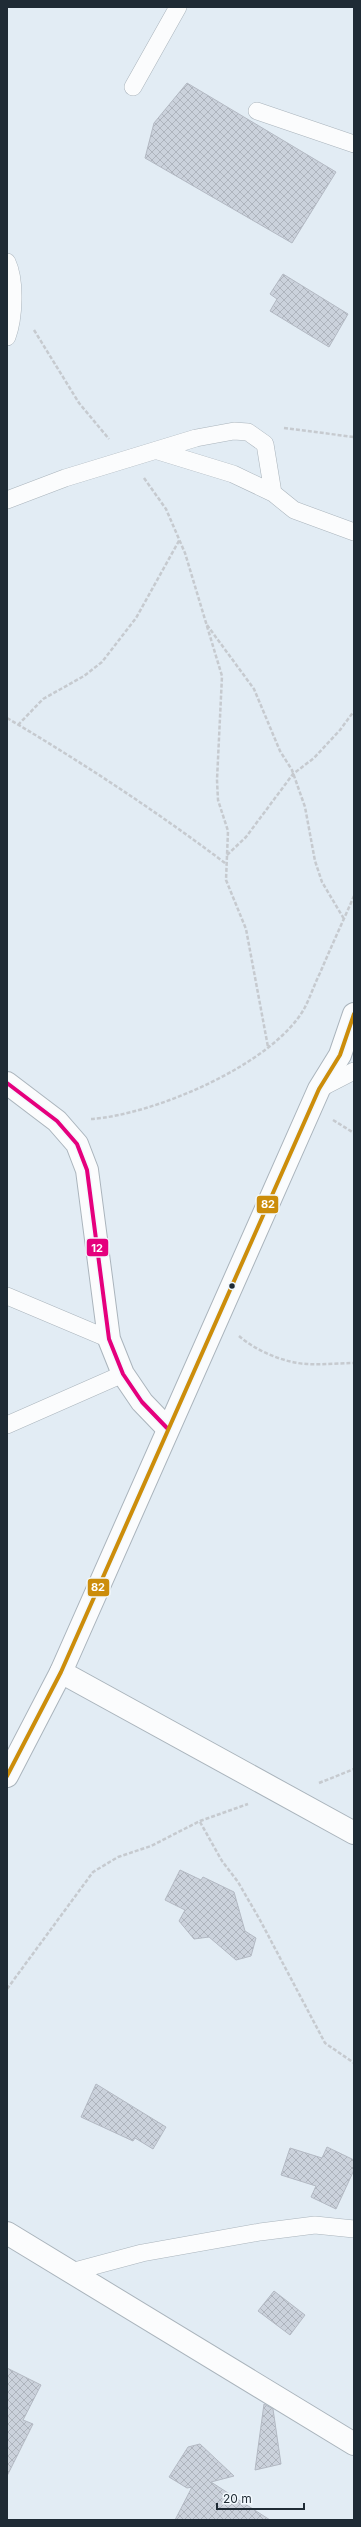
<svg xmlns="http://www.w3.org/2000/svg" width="361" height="2527" font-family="Inter,sans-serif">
  <defs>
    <pattern id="building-cross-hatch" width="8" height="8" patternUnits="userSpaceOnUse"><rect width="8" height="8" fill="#cbd2dc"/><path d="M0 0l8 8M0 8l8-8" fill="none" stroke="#aeb4bd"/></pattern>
  </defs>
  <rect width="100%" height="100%" fill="#e2ecf4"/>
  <path fill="url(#building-cross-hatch)" stroke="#b3b9c3" d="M187 83 336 172 292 243 145 158 154 123Z
    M283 274 348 314 329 347 270 311 277 299 270 294Z
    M180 1870 201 1880 203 1877 234 1892 245 1931 256 1938 251 1956 236 1960 209 1937 194 1939 179 1921 185 1910 165 1900Z
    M96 2084 166 2127 153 2149 135 2138 133 2141 81 2117Z
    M327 2147 354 2160V2170L336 2209 311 2197 316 2186 281 2175 290 2148 322 2158Z
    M274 2291 305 2315 290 2335 258 2311Z
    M7 2368 41 2385 23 2420 33 2424 7 2476Z
    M264 2404 273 2409 281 2464 255 2470Z
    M200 2444 234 2476 211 2482 270 2520H175L192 2487 187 2488 169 2477 188 2447Z"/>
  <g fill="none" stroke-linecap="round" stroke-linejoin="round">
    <g stroke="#aab4bc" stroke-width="18">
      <path id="lane" d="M133 87 178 7
        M257 111 354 144
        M7 262C16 281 14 318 7 337
        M158 451 233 474 273 493
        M7 500 65 478 196 438 234 431 248 432 265 444 273 493 294 510 354 532
        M319 1089 354 1071
        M7 1296 109 1339
        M7 1425 123 1374
        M71 2272 142 2253 260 2232 315 2225 354 2229"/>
    </g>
    <g stroke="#aab4bc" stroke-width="24">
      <path id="street" d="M7 1083 57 1121 77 1144 87 1170 109 1339 123 1374 142 1402 167 1428
        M61 1672 354 1833
        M7 2233 354 2444"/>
    </g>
    <g stroke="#aab4bc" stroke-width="24">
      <path id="primary" d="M7 1776 61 1672 319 1089 340 1055 354 1014"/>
    </g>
    <path stroke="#c6cacf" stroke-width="2.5" stroke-dasharray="4 2" stroke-linecap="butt" d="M34 330 79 403 109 439
      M284 428 354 437
      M144 478 166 509 185 553 222 676 217 780 218 800 228 831 226 880 246 929 268 1047
      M207 625 254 689 280 751 292 770 305 807 315 861 322 882 344 919
      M7 718C83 763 156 811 225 863
      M18 725 43 699 84 676 102 662 136 618 180 539
      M227 855 246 837 293 774 314 758 340 730 354 711
      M91 1119C153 1115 272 1065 304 1009 310 998 314 985 320 973 331 947 343 921 354 896
      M333 1120 354 1133
      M239 1336C256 1351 285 1363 307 1364 323 1365 339 1363 354 1363
      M319 1783 354 1769
      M200 1822 222 1861 238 1882 260 1920 325 2043 354 2063
      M7 1989 93 1872 118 1857 151 1846 200 1821 248 1804"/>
    <use href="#lane" stroke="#fbfcfd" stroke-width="17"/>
    <use href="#street" stroke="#fbfcfd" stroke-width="22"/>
    <use href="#primary" stroke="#fbfcfd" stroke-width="22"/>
    <g stroke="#f2f9fe" stroke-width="7">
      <path id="bus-1" d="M7 1083 57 1121 77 1144 87 1170 109 1339 123 1374 142 1402 167 1428"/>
    </g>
    <g stroke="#f2f9fe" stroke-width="7">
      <path id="bus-2" d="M7 1776 61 1672 319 1089 340 1055 354 1014"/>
    </g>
    <use href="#bus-1" stroke="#e5007d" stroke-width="4"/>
    <use href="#bus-2" stroke="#cc8d0b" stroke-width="4"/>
  </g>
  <circle fill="#1f2b35" stroke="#f2f9fe" stroke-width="1.5" cx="232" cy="1286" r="3.5"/>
  <g stroke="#f2f9fe" stroke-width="1.5">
    <rect x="256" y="1195" width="23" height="19" rx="4" fill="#cc8d0b"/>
    <rect x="86" y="1238" width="23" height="19" rx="4" fill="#e5007d"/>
    <rect x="87" y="1578" width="23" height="19" rx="4" fill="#cc8d0b"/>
  </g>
  <g font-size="11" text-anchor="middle" font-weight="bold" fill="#fff">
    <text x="268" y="1208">82</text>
    <text x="97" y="1252">12</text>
    <text x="98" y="1591">82</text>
  </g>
  <rect width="361" height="2527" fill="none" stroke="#1f2b35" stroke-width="16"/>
  <path d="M217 2503v6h87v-6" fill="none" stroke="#1f2b35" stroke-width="2"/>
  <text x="223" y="2503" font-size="12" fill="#1f2b35" stroke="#f2f9fe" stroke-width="3" paint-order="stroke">20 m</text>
</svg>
